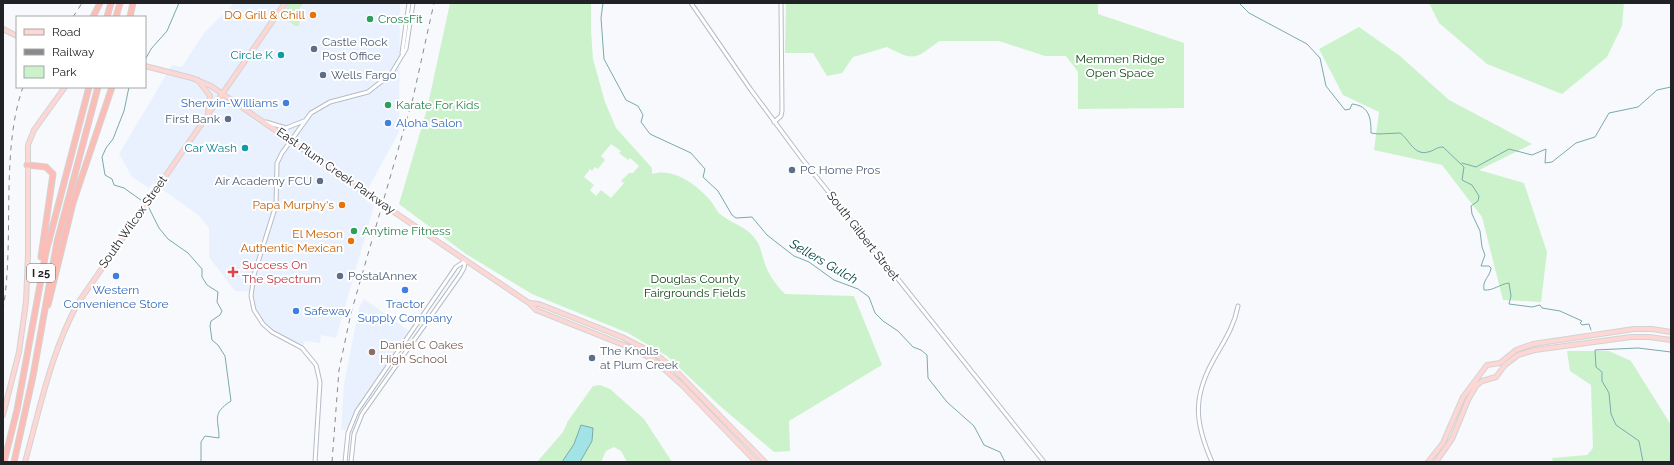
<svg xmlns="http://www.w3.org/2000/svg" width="1674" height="465" font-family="Raleway,sans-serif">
  <rect width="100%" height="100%" fill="#f7f9fd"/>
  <path fill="#e9f1ff" d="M234 3H400L399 132 363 198 374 206 336 338 321 335 320 343 305 341 302 348 272 332 256 315 251 292 235 291 209 257V228L197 214 153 183 149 188 132 177 119 154 172 65 182 67 204 33Z
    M364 299 409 331 358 406 346 430H341L344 384 359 308Z"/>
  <path fill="#ccf2cc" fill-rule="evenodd" d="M289 3H303L300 8 299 26H295L285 19 282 20 279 18Z
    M450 3H591V30L593 59 605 102 616 128 652 168V174C673 167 696 184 710 200 714 204 716 211 720 214 734 225 749 227 758 243 761 248 762 255 764 261 768 274 775 284 785 294L854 296 882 365 789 421 790 451 774 452 720 406 667 356 628 333 532 294 466 254 399 204 427 109ZM611 144 621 151 619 153 628 160 630 158 639 166 633 173H629L621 181 624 183 611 198 601 190 596 196 590 190 594 185 584 177 590 169 592 171 595 167 598 169 605 160 601 156Z
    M786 3H1098V14L1184 43V108L1078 109V72L1066 56H1045L999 41H939C915 60 914 61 887 47L853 57 842 73 827 76 813 53H785Z
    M1429 3H1624L1622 26 1607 57 1562 94 1487 64 1439 23Z
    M1359 27 1400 56 1449 100 1532 144 1479 170 1524 183 1547 252 1541 302 1503 300 1482 217 1442 165 1374 150 1379 112 1343 95 1319 49Z
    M1567 351H1609L1631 361 1671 425V462H1553L1552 458 1587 455 1593 448 1591 385 1570 371Z
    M600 385 610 389 644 419 672 462H627L621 451 614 447 606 451 601 462H537L563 432 568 421 593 386Z"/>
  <path fill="#a2e4e5" stroke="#7baaac" d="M581 425 593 428 592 441 580 462H562L574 444Z"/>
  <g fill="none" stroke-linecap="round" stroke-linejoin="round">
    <path stroke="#7baaac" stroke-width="1" d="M603 3 601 18 604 59 626 100 638 106 643 115 641 122 650 134 691 153 705 169 703 177 718 191 732 215 736 218 752 217 767 235 794 256 809 262 834 280 858 289 869 297 875 313 883 321 898 331 913 347 921 350 927 355 928 378 947 402 974 426 984 445 1000 452 1005 462
      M1239 3 1249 13 1307 44 1320 58 1326 86 1345 110 1350 109 1352 104C1370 106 1371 119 1371 133L1378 134 1400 133C1409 139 1414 156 1428 152 1434 151 1436 147 1443 147L1464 167 1462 180 1472 185 1479 196 1478 201 1471 206 1472 214 1480 231 1482 247 1485 255 1481 266H1489L1491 268C1490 277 1482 280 1484 290 1493 291 1500 284 1509 283L1511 296 1509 304 1532 307 1540 305 1542 308 1560 311 1582 321 1580 323 1582 325 1589 324 1591 330
      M145 60 151 49 167 31 179 3
      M129 87 124 111 113 139 106 148 102 157 105 175 112 179 114 185 124 188 145 203
      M1462 163 1476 167 1509 149 1532 155 1546 149 1545 163 1552 162 1576 143 1595 137 1609 113 1638 107 1657 90 1671 87
      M147 204 159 228 168 239 188 253 202 269V277L207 285 218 292 217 302 222 311 220 315 211 321 210 326 212 340 218 345 225 356 231 401C211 414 219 419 219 438L205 436 201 442V462
      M1643 462 1639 441 1616 425 1611 414 1609 393 1602 381V372L1596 367 1595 350 1638 348 1671 352"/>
    <g stroke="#b6bcc6" stroke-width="5">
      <path id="minor" d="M691 3 751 90 803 160 1044 462
        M402 53 409 3
        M266 122 286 128 304 121
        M774 122 781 116 782 111 781 3
        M315 462 320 382 316 365 302 348 272 332 263 324 254 310 251 296 254 275 276 205 277 163 282 153 311 113 330 102 368 92 391 74 406 49 413 3
        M345 462 348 433 357 411 456 267 465 261
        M351 462 354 434 362 414 460 275 464 268 465 261
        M1212 462C1195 423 1192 398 1214 359 1224 341 1234 327 1238 306"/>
    </g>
    <g stroke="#d2d3d4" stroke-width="6">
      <path id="major" d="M3 29 17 36
        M145 66 192 78 211 86 374 198
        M198 80 210 96 208 112
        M394 212 529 303 536 310 631 348 654 360 682 385 756 462
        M530 303 539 304 622 337 657 355 674 369 765 462
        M3 415 19 352 26 302 28 254V145L34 130 65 87
        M25 462C40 408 51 352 78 303L285 3
        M1428 462 1443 443 1463 397 1487 365 1500 363 1516 350 1533 344 1634 329H1652L1671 332
        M1436 462 1452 439 1468 400 1476 386 1482 381 1496 377 1505 365 1518 355 1535 350 1631 337H1649L1671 340"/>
    </g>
    <g stroke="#d2d3d4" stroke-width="7">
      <path id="highway" d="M93 17 100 3
        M107 17 111 3
        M116 17 120 3
        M130 17 133 3
        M27 165 46 167 53 174 41 257
        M48 305 73 203 112 87
        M4 462 17 410 46 252 89 87
        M14 462 33 376 57 242 98 87"/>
    </g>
    <use href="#minor" stroke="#fff" stroke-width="3"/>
    <use href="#major" stroke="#fed7d4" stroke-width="4"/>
    <use href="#highway" stroke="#fdbdb7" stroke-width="5"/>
    <path stroke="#888a8e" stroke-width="1" stroke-dasharray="5 5" stroke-linecap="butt" d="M73 17 82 3
      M3 310C15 238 0 152 23 87
      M332 462 339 370 351 313 413 98 434 3"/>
    <g stroke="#d2d3d4" stroke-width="6" stroke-linecap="butt">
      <path id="major-bridge" d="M374 198 394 212"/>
    </g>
    <use href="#major-bridge" stroke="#fed7d4" stroke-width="4"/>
  </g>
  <g fill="#e8710a" stroke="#fff" stroke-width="1.5">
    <circle cx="313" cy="15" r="4"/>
    <circle cx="342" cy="205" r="4"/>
    <circle cx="351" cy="241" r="4"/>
  </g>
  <g fill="#2e9e5b" stroke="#fff" stroke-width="1.5">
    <circle cx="370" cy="19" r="4"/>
    <circle cx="388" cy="105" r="4"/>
    <circle cx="354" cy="231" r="4"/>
  </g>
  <g fill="#5c6f8a" stroke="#fff" stroke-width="1.5">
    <circle cx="314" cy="49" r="4"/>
    <circle cx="323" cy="75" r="4"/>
    <circle cx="228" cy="119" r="4"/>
    <circle cx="792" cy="170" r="4"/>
    <circle cx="320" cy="181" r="4"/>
    <circle cx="340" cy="276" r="4"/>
    <circle cx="592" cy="358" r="4"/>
  </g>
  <g fill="#0f9aa8" stroke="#fff" stroke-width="1.5">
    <circle cx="281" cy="55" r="4"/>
    <circle cx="245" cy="148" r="4"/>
  </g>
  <g fill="#3f7fe0" stroke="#fff" stroke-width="1.5">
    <circle cx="286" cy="103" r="4"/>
    <circle cx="388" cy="123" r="4"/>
    <circle cx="116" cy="276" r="4"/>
    <circle cx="405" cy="290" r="4"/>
    <circle cx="296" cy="311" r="4"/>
  </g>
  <path fill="#e0444e" stroke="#fff" stroke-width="1.5" d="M231 266h4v4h4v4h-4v4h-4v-4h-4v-4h4z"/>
  <circle fill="#8d6e63" stroke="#fff" stroke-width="1.5" cx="372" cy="352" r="4"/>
  <g text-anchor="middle" stroke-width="4" stroke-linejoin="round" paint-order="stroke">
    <rect fill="#fff" stroke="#636467" stroke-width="1" x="27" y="264" width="28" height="18" rx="3"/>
    <g font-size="11" font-weight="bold" fill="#202226">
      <text x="41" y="277">I 25</text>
    </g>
    <g font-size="12" fill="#c56008" stroke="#fff" text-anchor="end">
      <text x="305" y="19">DQ Grill &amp; Chill</text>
      <text x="334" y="209">Papa Murphy's</text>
      <text x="343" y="238">El Meson<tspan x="343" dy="14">Authentic Mexican</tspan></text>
    </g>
    <g font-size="12" fill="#27864d" stroke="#fff" text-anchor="start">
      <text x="378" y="23">CrossFit</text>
      <text x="396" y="109">Karate For Kids</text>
      <text x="362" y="235">Anytime Fitness</text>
    </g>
    <g font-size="12" fill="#4e5e75" stroke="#fff" text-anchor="start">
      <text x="322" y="46">Castle Rock<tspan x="322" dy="14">Post Office</tspan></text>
      <text x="331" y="79">Wells Fargo</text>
      <text x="220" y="123" text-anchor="end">First Bank</text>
      <text x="800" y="174">PC Home Pros</text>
      <text x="312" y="185" text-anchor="end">Air Academy FCU</text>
      <text x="348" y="280">PostalAnnex</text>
      <text x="600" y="355">The Knolls<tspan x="600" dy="14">at Plum Creek</tspan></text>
    </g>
    <g font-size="12" fill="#0d838f" stroke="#fff" text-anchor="end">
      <text x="273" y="59">Circle K</text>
      <text x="237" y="152">Car Wash</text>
    </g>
    <g font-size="12" fill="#114716" stroke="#fff">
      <text x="1120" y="63">Memmen Ridge<tspan x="1120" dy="14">Open Space</tspan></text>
      <text x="695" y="283">Douglas County<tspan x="695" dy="14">Fairgrounds Fields</tspan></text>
    </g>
    <g font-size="12" fill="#366cbe" stroke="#fff" text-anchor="start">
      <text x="278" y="107" text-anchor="end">Sherwin-Williams</text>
      <text x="396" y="127">Aloha Salon</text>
      <text x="116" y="294" text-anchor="middle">Western<tspan x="116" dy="14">Convenience Store</tspan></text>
      <text x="405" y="308" text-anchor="middle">Tractor<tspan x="405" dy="14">Supply Company</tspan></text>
      <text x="304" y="315">Safeway</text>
    </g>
    <g font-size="12" fill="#202226" stroke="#fff">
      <text transform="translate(336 171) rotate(35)" y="4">East Plum Creek Parkway</text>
      <text transform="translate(133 222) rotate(-55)" y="4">South Wilcox Street</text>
      <text transform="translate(863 236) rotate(52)" y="4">South Gilbert Street</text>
    </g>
    <g font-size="12" fill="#be3a42" stroke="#fff" text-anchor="start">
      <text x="242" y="269">Success On<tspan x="242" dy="14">The Spectrum</tspan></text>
    </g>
    <g font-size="12" fill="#785e54" stroke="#fff" text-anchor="start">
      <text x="380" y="349">Daniel C Oakes<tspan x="380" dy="14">High School</tspan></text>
    </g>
    <g font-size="13" font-style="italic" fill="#034344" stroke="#fff">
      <text transform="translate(824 261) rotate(30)" y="5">Sellers Gulch</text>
    </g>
  </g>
  <rect width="1674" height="465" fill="none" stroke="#202226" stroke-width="8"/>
  <rect x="16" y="16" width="130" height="72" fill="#ffffff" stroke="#a6a7a8"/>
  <rect x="24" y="29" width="20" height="6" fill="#fed7d4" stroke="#a6a7a8"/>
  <text x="52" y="36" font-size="12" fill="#202226">Road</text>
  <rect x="24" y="49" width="20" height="6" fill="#888a8e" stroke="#a6a7a8"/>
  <text x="52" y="56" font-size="12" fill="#202226">Railway</text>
  <rect x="24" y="66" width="20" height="12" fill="#ccf2cc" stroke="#a6a7a8"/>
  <text x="52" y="76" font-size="12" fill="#202226">Park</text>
</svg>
